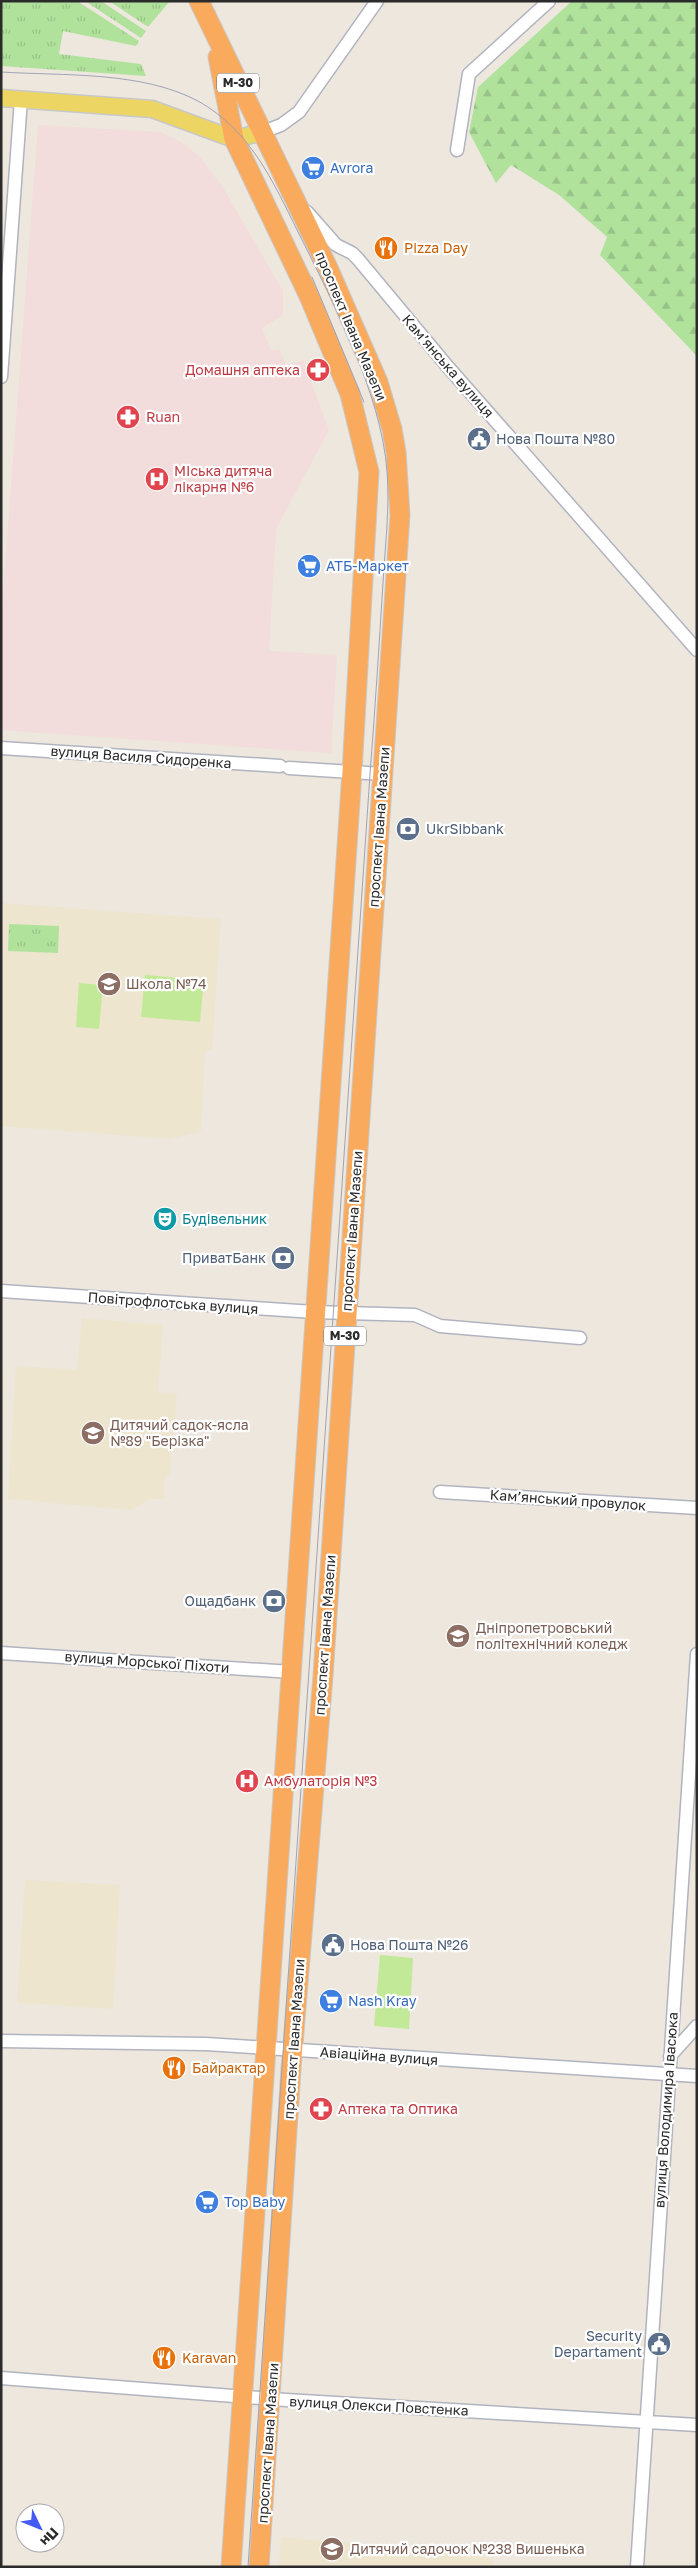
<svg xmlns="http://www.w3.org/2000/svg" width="698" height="2568" font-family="'Golos Text',sans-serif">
  <defs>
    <pattern id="grass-tufts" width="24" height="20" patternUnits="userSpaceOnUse" patternTransform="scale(1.25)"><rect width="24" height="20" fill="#b0e29c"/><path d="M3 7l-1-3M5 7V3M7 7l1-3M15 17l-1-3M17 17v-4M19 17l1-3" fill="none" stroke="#98c287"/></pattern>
    <pattern id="forest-firs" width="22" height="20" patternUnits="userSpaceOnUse" patternTransform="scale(1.25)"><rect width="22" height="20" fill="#b0e29c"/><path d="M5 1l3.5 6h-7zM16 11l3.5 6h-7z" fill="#98c287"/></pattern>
  </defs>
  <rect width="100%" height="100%" fill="#ede7de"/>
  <path fill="#eee5ce" d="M1 903 221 919 212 1049 205 1052 201 1132 169 1139 1 1126Z
    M82 1318 163 1325 158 1392 177 1394 170 1473 164 1480V1499H150L131 1510 8 1499 16 1366 77 1370Z
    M25 1880 120 1885 113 2009 17 2003Z
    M281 2537 374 2545 391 2552 401 2546 493 2559 492 2567H279Z"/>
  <path fill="#f3dcdc" d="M38 125 160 132 181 142 199 156 222 186 283 291V315L262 328 271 351 279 349 287 367 303 360 329 430 276 529 269 651 337 655 331 753 1 730V621Z"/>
  <path fill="url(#grass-tufts)" d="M1 1H77L139 41 136 46 63 31 59 54 141 64 146 76 1 66Z
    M85 1H101L146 31 141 38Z
    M109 1H170L148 27Z
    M9 924 59 926 58 953 8 951Z"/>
  <path fill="url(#forest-firs)" d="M572 1H697V356L600 255 607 237 559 195 511 165 496 183 469 132 478 87Z"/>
  <path fill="#c2e998" d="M145 975 204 980 200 1022 141 1017Z
    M79 983 103 985 99 1029 76 1027Z
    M380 1955 413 1958 409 2029 374 2026Z"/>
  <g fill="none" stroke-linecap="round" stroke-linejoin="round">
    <g stroke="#b1b4bf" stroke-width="15">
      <path id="minor" d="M263 132 281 125 299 112 377 1
        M457 150 469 74 549 1
        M307 212 336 245 352 253 358 259 448 367 697 650
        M1 377 21 99
        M1 748 280 766
        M289 768 383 774
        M1 1291 314 1312 415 1315 440 1326 580 1338
        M440 1492 697 1508
        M1 1653 292 1672
        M1 2041 206 2044 697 2076
        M670 2056 697 2026
        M1 2378 286 2400 697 2425
        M637 2567 697 1654"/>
    </g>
    <g stroke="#c8c8c8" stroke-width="19">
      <path id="major" d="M1 98 152 109 234 139 263 132"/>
    </g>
    <g stroke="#c8c8c8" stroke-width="21">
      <path id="highway" d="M199 1 328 268 378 382 392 429 396 452 400 515 323 1676 291 2069 259 2567
        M218 57 234 139 309 296 350 394 369 472 352 772 231 2567"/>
    </g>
    <use href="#minor" stroke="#fff" stroke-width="12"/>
    <use href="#major" stroke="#edd563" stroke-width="16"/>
    <use href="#highway" stroke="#faaa5c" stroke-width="19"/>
    <path stroke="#a1a3b5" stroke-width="1" d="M1 72C65 76 141 71 198 101 250 130 273 181 298 232 333 302 381 393 387 471 390 508 385 546 383 583 379 646 375 710 370 774L248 2567
      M312 277 364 402"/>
  </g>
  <defs>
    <g id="supermarket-disc" transform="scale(1.25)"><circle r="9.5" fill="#3f7fe0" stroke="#fff"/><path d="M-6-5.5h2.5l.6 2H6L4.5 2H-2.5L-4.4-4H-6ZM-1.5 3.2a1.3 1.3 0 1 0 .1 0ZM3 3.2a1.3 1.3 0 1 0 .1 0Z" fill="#fff"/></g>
    <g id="restaurant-disc" transform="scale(1.25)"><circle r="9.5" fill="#e8710a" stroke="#fff"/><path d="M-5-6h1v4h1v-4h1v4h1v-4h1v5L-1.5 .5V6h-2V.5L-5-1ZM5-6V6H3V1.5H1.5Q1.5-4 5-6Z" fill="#fff"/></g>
    <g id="pharmacy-disc" transform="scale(1.25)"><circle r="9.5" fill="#e0444e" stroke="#fff"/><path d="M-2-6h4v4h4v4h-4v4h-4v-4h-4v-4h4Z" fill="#fff"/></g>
    <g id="civic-disc" transform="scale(1.25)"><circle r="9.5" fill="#5c6f8a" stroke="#fff"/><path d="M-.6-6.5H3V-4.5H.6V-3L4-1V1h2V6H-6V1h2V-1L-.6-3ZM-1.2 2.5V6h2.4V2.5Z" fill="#fff"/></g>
    <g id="hospital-disc" transform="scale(1.25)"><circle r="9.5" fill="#e0444e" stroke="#fff"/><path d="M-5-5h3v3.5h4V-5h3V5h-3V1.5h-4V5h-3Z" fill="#fff"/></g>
    <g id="bank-disc" transform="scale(1.25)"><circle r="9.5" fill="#5c6f8a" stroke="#fff"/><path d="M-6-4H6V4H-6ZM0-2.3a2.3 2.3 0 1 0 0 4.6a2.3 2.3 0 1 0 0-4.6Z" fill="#fff"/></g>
    <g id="school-disc" transform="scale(1.25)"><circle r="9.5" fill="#8d6e63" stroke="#fff"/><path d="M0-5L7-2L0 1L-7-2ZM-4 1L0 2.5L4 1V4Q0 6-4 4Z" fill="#fff"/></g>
    <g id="theatre-disc" transform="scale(1.25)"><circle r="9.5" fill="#0f9aa8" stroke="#fff"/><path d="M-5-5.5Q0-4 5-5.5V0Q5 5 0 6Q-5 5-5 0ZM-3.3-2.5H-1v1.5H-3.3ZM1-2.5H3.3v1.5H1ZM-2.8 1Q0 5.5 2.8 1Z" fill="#fff"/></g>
    <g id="university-disc" transform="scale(1.25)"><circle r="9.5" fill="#8d6e63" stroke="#fff"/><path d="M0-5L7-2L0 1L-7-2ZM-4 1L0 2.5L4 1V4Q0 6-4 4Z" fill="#fff"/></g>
  </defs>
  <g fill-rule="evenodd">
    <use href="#supermarket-disc" x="313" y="168"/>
    <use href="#restaurant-disc" x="386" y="248"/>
    <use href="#pharmacy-disc" x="318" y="370"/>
    <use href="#pharmacy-disc" x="128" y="417"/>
    <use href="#civic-disc" x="479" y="439"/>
    <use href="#hospital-disc" x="157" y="479"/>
    <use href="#supermarket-disc" x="309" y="566"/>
    <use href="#bank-disc" x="408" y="829"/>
    <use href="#school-disc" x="109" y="984"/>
    <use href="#theatre-disc" x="165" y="1219"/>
    <use href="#bank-disc" x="283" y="1258"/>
    <use href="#school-disc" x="93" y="1433"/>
    <use href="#bank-disc" x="274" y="1601"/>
    <use href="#university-disc" x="458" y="1636"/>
    <use href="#hospital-disc" x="247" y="1781"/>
    <use href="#civic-disc" x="333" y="1945"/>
    <use href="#supermarket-disc" x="331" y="2001"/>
    <use href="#restaurant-disc" x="174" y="2068"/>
    <use href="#pharmacy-disc" x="321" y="2109"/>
    <use href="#supermarket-disc" x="207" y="2202"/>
    <use href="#civic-disc" x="659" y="2344"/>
    <use href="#restaurant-disc" x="164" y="2358"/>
    <use href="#school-disc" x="332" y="2549"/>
  </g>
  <g text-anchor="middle" stroke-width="4.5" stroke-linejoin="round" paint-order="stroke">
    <g fill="#fff" stroke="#6b6b6b" stroke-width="1">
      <rect x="217" y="73.5" width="42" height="19" rx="4"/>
      <rect x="324" y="1326.5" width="42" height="19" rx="4"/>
    </g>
    <g font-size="12" font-weight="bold" fill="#2b2b2b">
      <text x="238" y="87">М-30</text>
      <text x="345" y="1340">М-30</text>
    </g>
    <g font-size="14" fill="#366cbe" stroke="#fff" text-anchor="start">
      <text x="330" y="173">Avrora</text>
      <text x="326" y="571">АТБ-Маркет</text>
      <text x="348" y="2006">Nash Kray</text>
      <text x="224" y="2207">Top Baby</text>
    </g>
    <g font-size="14" fill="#c56008" stroke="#fff" text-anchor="start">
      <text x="404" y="253">Pizza Day</text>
      <text x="192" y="2073">Байрактар</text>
      <text x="182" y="2363">Karavan</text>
    </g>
    <g font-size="14" fill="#2b2b2b" stroke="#fff">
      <text transform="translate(351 326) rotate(67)" y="5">проспект Івана Мазепи</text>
      <text transform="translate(448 366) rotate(49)" y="5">Камʼянська вулиця</text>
      <text transform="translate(141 757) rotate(4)" y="5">вулиця Василя Сидоренка</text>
      <text transform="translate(379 827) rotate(-86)" y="5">проспект Івана Мазепи</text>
      <text transform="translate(352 1231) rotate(-86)" y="5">проспект Івана Мазепи</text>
      <text transform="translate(173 1303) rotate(4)" y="5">Повітрофлотська вулиця</text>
      <text transform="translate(568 1500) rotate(4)" y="5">Камʼянський провулок</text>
      <text transform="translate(325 1635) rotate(-86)" y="5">проспект Івана Мазепи</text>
      <text transform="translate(147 1662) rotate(4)" y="5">вулиця Морської Піхоти</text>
      <text transform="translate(294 2039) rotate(-86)" y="5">проспект Івана Мазепи</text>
      <text transform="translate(379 2056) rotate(4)" y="5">Авіаційна вулиця</text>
      <text transform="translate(666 2110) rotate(-86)" y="5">вулиця Володимира Івасюка</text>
      <text transform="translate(379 2406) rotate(3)" y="5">вулиця Олекси Повстенка</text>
      <text transform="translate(268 2443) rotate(-86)" y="5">проспект Івана Мазепи</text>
    </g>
    <g font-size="14" fill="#be3a42" stroke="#fff" text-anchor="start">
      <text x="300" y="375" text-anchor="end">Домашня аптека</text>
      <text x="146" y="422">Ruan</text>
      <text x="174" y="476">МІська дитяча<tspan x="174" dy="16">лікарня №6</tspan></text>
      <text x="264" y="1786">Амбулаторія №3</text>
      <text x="338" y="2114">Аптека та Оптика</text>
    </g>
    <g font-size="14" fill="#4e5e75" stroke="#fff" text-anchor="start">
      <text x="496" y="444">Нова Пошта №80</text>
      <text x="426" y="834">UkrSibbank</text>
      <text x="266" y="1263" text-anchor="end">ПриватБанк</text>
      <text x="256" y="1606" text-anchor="end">Ощадбанк</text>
      <text x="350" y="1950">Нова Пошта №26</text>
      <text x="642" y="2341" text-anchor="end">Security<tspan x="642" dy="16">Departament</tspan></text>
    </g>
    <g font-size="14" fill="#785e54" stroke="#fff" text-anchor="start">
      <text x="126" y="989">Школа №74</text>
      <text x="110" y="1430">Дитячий садок-ясла<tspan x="110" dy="16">№89 "Берізка"</tspan></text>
      <text x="476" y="1633">Дніпропетровський<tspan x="476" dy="16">політехнічний коледж</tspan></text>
      <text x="350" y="2554">Дитячий садочок №238 Вишенька</text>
    </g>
    <g font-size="14" fill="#0d838f" stroke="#fff" text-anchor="start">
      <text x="182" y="1224">Будівельник</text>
    </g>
  </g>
  <rect width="698" height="2568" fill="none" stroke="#2b2b2b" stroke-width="5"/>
  <g transform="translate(40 2528) rotate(133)"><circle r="24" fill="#ffffff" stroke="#aaaaaa"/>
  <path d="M0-4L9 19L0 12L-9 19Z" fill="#435af5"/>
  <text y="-8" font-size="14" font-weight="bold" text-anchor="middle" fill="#2b2b2b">Пн</text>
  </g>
</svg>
